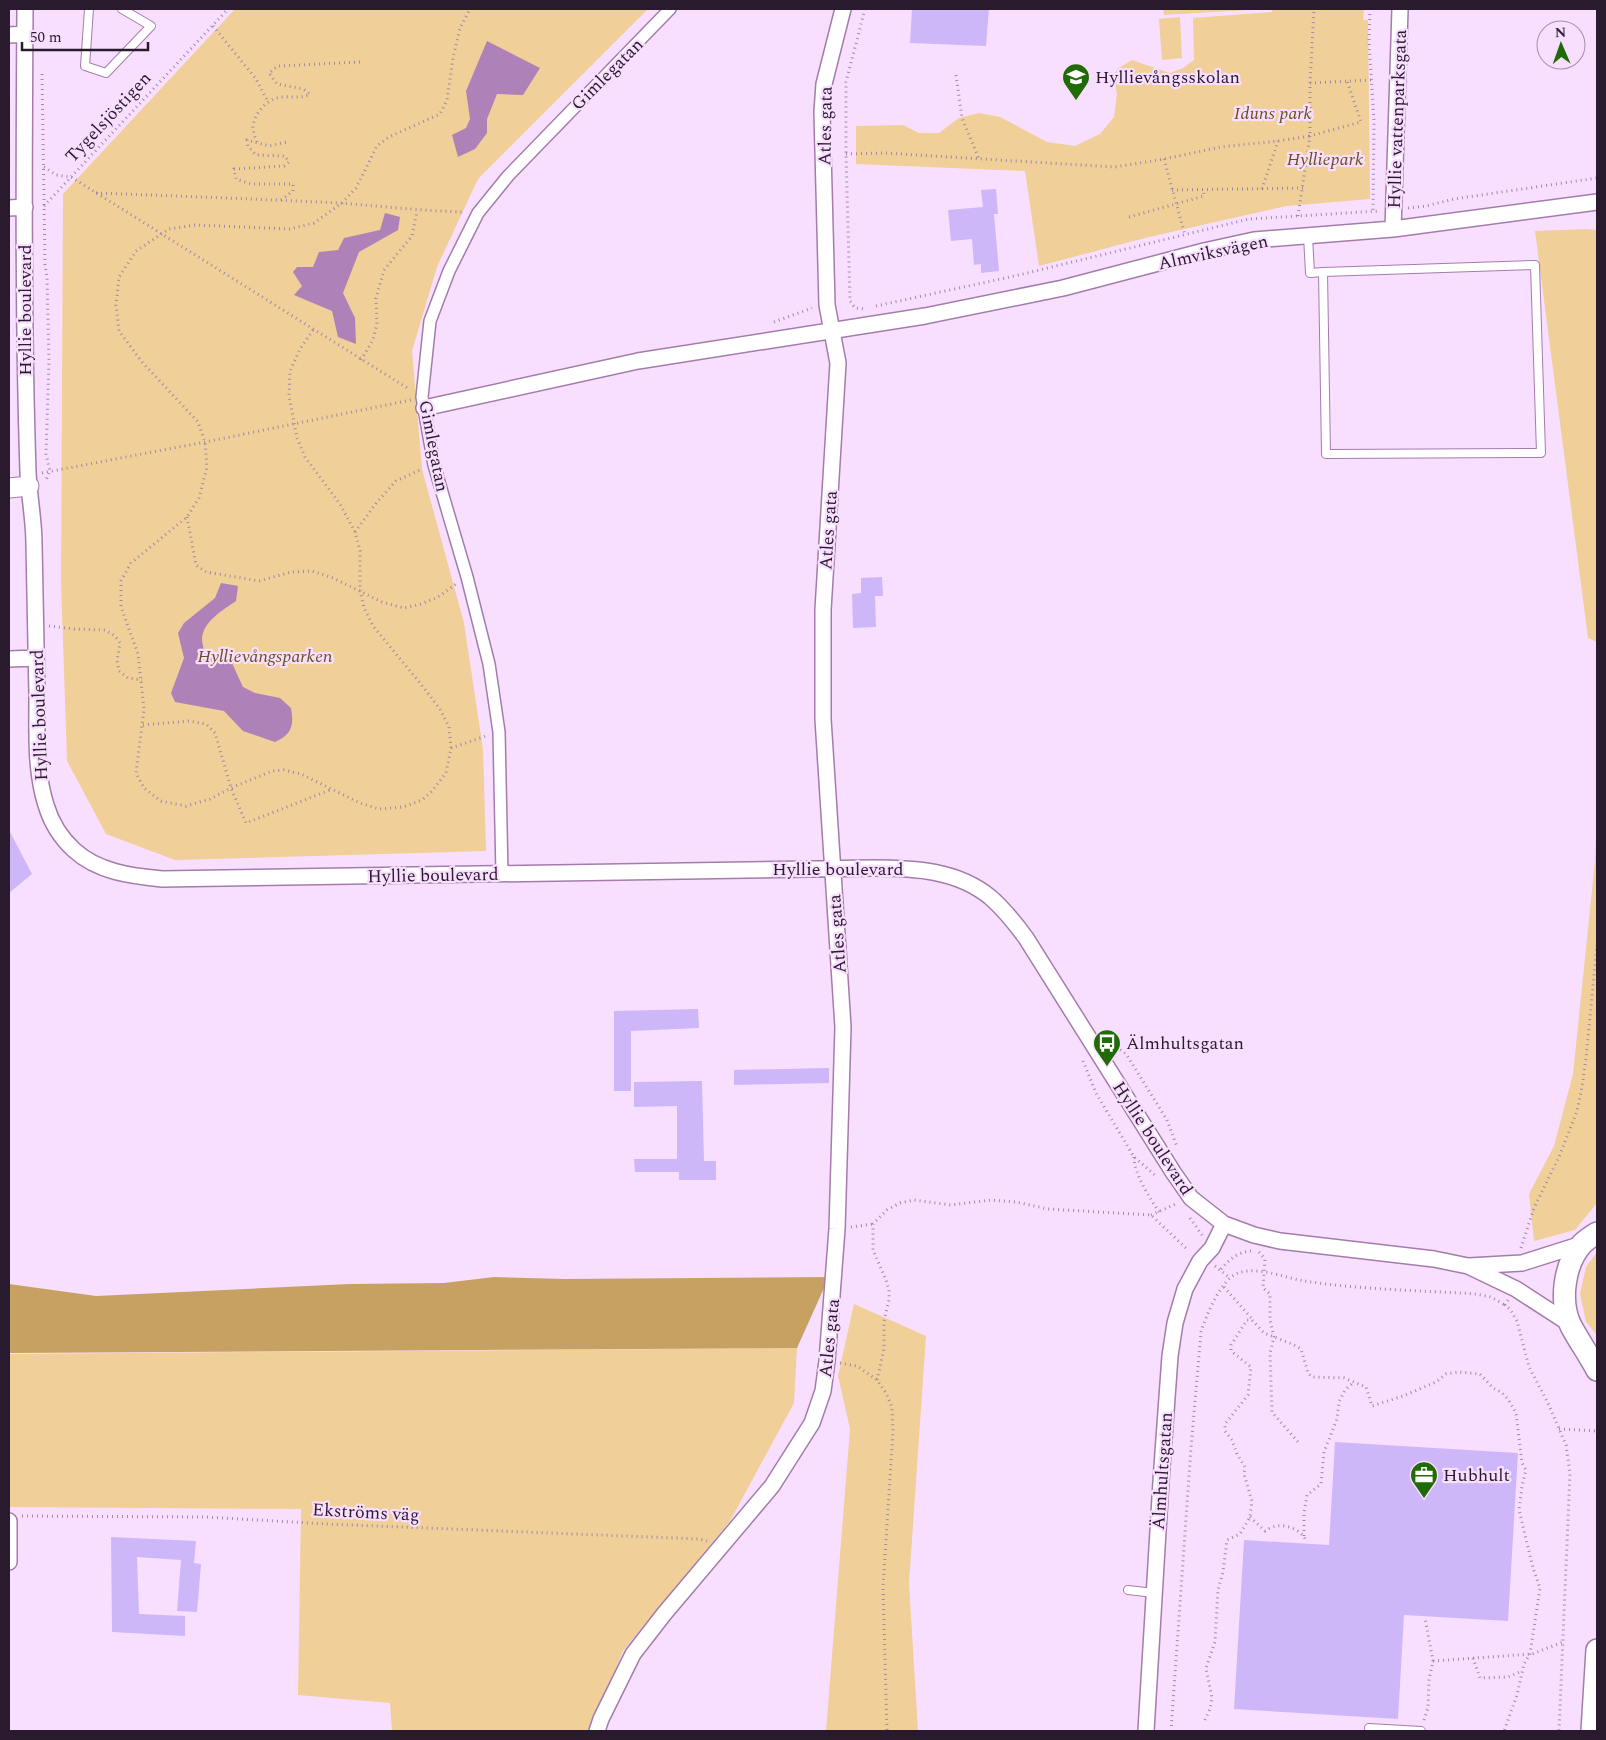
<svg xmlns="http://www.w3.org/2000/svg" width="1606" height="1740" font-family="Spectral,serif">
  <rect width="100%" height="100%" fill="#f9dfff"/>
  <path fill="#f0cf98" d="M235 9H648L478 179 437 267 412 351 422 469 464 623 483 749 486 851 175 860 106 834 67 761 61 582 63 194Z
    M1163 9H1265L1164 15Z
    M1272 9H1364L1363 20H1368L1370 199 1287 206 1149 237 1039 266 1025 171 856 164V126L903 125 919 133H939L959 118 979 113 1000 117 1047 142 1075 146 1100 134 1114 117 1117 94 1114 77 1117 69 1132 60 1170 73 1183 68 1194 60 1193 18 1272 12Z
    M1180 17 1182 58 1162 60 1159 19Z
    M1587 229 1597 230V642L1588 638 1535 231Z
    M1597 806V1203L1575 1230 1534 1241 1529 1194 1554 1146 1573 1074 1595 861Z
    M1597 1252V1335L1586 1322 1580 1294 1586 1267Z
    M854 1304 926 1336 909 1583 918 1731H826L850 1429 838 1376Z
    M797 1348 794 1403 730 1521 623 1651 590 1731H392L390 1703 298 1695 301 1509 9 1507V1354Z"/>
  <path fill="#c7a161" d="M494 1277 565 1279 829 1277 797 1348 9 1353V1284L96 1296 349 1284 444 1283Z"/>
  <path fill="#ae81b8" d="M487 41 540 68 523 95 497 94 487 119V133L475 149 458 157 452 135 466 128 470 119 466 91Z
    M385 213 400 217 398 230 359 252 343 293 355 318 356 344 338 337 332 311 294 295 302 286 293 272 297 267H313L319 252 338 250 344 238 380 230Z
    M221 583 238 586 236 601C223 610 202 622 202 640 202 643 204 648 204 652L221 655 231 661 243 687 255 693 280 698 291 708C294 726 292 734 275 742L243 731 224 711 175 702 171 693 184 658 178 633 184 623 215 598Z"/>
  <path fill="#cdb7f9" d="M912 9H989L986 46 910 43Z
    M996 189 998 214H994L999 271 981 273V264L974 265 972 239 951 241 948 210 983 207 981 190Z
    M882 577 883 596H875L876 627 853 628 852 594 861 593V578Z
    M9 830 32 874 9 893Z
    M698 1009 699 1028 631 1031V1091H614V1011Z
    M829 1068V1083L734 1085V1070Z
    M702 1081 704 1161H716V1180H679V1172H635L634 1159H677V1106L634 1107V1082Z
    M1335 1442 1518 1453 1508 1621 1404 1615 1398 1719 1234 1709 1244 1540 1329 1545Z
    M111 1537 196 1541 194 1563 201 1564 197 1612 177 1611 181 1560 137 1557 139 1614 185 1616V1636L112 1632Z"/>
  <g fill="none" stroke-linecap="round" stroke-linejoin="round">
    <g stroke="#a37cac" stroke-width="10">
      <path id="service" d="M89 9 85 66 106 73 151 26 122 9
        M1308 236 1310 273 1323 272 1535 265 1541 453 1326 454 1323 272
        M1128 1590 1154 1593
        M1369 1728 1421 1731"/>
    </g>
    <g stroke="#a37cac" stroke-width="14">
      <path id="pedestrian" d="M502 874 499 732 489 664 467 577 434 465 422 397 430 321 449 271 478 213 508 176 670 9"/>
    </g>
    <g stroke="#a37cac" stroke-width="18">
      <path id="minor" d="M25 9C24 163 23 318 28 472 29 496 34 520 34 544 35 594 36 645 37 696 37 731 35 771 46 805 51 822 61 838 74 850 98 872 131 876 162 879L873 868C914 868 957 870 990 897 1004 909 1015 923 1026 938L1173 1172 1191 1198 1224 1224 1254 1235 1280 1241 1434 1259 1468 1266 1516 1289 1570 1324
        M9 35 25 34
        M9 208 25 207
        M1393 229 1400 9
        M424 408 638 361 925 316 1063 288 1204 251 1254 240 1393 229 1597 202
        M9 659 36 658
        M1469 1266 1522 1263 1582 1244
        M9 1521V1562
        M597 1731 601 1719 633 1654 664 1614 772 1486 812 1423 823 1391 827 1361 837 1229 843 1027 823 719V610L838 363 827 305 822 112 824 84 843 9
        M1146 1731 1161 1481 1170 1356 1175 1323 1185 1289 1200 1261 1212 1248 1224 1224"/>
    </g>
    <g stroke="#a37cac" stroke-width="21">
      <path id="tertiary" d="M9 488 29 486"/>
    </g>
    <g stroke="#a37cac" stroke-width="24">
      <path id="secondary" d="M1597 1233C1592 1236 1586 1240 1582 1244 1564 1264 1559 1302 1571 1326 1579 1341 1589 1355 1597 1370
        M1592 1731 1597 1650"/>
    </g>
    <path stroke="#9f8aa5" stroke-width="3" stroke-dasharray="1 4" stroke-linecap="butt" d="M865 9 846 82V154L850 301 855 308 865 309
      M1370 9 1369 41 1374 121 1373 212
      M213 26 256 79 268 102
      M42 74 45 264 47 278 49 361 46 454 50 471 45 482
      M956 75 962 118 979 159
      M1310 83 1371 80
      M257 142C255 137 253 132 253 127 254 113 268 98 282 97 292 96 301 99 310 94L303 89 277 84 269 73 278 66 361 62
      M846 154 884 153 1115 167 1164 159 1221 147 1278 141 1310 136V83L1314 9
      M1164 159 1185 235
      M44 167 56 175 71 177 409 389
      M1262 189 1278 141
      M1172 190 1303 188
      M96 193C177 196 258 199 339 203 381 206 422 211 464 212
      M281 200 293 191V184H251L236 179 234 169 284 166 289 162 285 156 256 155 248 146 247 140 269 146 287 142
      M44 206 228 9
      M1408 208 1426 206 1454 199 1597 178
      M1298 216 1310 136 1361 122 1347 81
      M1129 217 1204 196 1203 189
      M876 306 1019 275 1249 219 1379 211
      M774 322 812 308
      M313 330 300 349 290 371 289 396 297 438 305 457 340 504 355 532 360 551V590L364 608 373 626 420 683 440 709 449 727 451 748 446 773 432 791 422 800 403 807 379 809 360 803 301 774 284 770 272 771 231 788 210 799 186 806 161 801 144 788 136 773 144 709 138 654 121 607V581L131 563 187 517 199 498 207 467 205 442 198 422 142 362 119 331 116 305 119 277 136 251 169 229 195 225 290 229 314 223 342 203 356 188 377 146 389 137 440 114 447 100 453 58 460 28 470 9
      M361 360 373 340 377 324 376 298 384 270 412 236 417 211
      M42 473 205 442 411 400
      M187 517 196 565 206 572 259 581 291 572 312 571 333 578 382 602 404 608 421 604 438 597 456 584
      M355 532 377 502 396 481 422 469
      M49 626 74 629 105 630 115 636 120 643 117 661 119 671 128 678 142 680
      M143 725 189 721 206 724 215 733 231 788 246 823 330 790
      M451 748 486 736
      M1112 1044 1126 1054 1167 1120 1177 1147
      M1083 1061 1096 1093 1134 1157 1156 1176
      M1134 1157C1134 1174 1150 1198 1159 1212
      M1151 1215 1178 1203
      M1190 1218 1202 1235
      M851 1227 873 1224
      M1521 1248 1534 1208 1559 1157 1577 1111 1582 1087 1586 1058 1597 945
      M1259 1252 1265 1259 1263 1288 1270 1294V1320L1274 1337 1270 1353 1272 1412 1298 1442
      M1215 1266 1230 1278
      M1221 1269C1229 1260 1238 1252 1251 1251
      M1224 1287 1252 1319
      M1508 1300 1505 1305 1510 1309 1517 1321 1529 1367 1547 1401 1566 1445 1570 1473 1559 1731
      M840 1363 857 1366 877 1380 886 1393 892 1407 893 1432 883 1587 887 1731
      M877 1380 884 1349V1321L889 1300V1290L886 1280 873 1250V1224L887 1210 900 1203 914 1200 951 1205 991 1200 1016 1202 1048 1209 1151 1215 1188 1250
      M1559 1429 1597 1431
      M22 1516 205 1517 327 1524 700 1539 707 1541
      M1250 1517 1265 1531C1268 1529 1273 1526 1277 1526 1287 1524 1303 1531 1306 1541
      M1304 1536V1513L1307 1495 1321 1484 1324 1452 1337 1419 1339 1402 1345 1390 1354 1382
      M1473 1658 1480 1678 1508 1677 1522 1671
      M1433 1661 1532 1654 1563 1642
      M1205 1720 1210 1709 1212 1698 1206 1668 1215 1642 1218 1590 1223 1572 1227 1540 1240 1534 1250 1517 1252 1501 1244 1474 1245 1467 1237 1454 1232 1440 1225 1431V1424L1248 1395 1251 1367 1231 1351V1345L1247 1320H1252L1264 1333 1292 1344 1301 1349 1308 1373 1312 1377 1344 1378 1366 1387 1372 1406 1403 1396 1436 1382 1446 1374 1459 1372 1480 1374 1493 1388 1501 1392 1508 1399 1516 1413 1522 1463 1526 1470 1522 1486 1519 1510 1533 1568 1540 1588 1530 1654 1524 1664 1517 1695 1504 1731
      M1424 1720 1428 1708 1429 1680 1433 1661 1425 1618
      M1171 1731 1191 1448 1201 1332C1206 1316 1221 1279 1238 1273 1260 1266 1284 1278 1305 1281 1361 1290 1419 1290 1476 1294L1491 1297 1505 1305"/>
    <use href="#service" stroke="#fff" stroke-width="8"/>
    <use href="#pedestrian" stroke="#fff" stroke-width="11"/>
    <use href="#minor" stroke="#fff" stroke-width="15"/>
    <use href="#tertiary" stroke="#fff" stroke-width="19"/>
    <use href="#secondary" stroke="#fff" stroke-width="21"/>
  </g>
  <defs>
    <g id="school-pin" transform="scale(1.4375)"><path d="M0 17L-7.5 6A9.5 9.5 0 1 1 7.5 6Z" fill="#206a08" stroke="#f9dfff"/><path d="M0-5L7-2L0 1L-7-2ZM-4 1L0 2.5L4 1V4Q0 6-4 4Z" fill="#fff"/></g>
    <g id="bus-pin" transform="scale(1.4375)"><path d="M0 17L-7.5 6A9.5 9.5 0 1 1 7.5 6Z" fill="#206a08" stroke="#f9dfff"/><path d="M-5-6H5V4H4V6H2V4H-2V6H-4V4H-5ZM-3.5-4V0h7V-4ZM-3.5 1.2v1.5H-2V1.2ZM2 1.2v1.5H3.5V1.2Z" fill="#fff"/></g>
    <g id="office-pin" transform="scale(1.4375)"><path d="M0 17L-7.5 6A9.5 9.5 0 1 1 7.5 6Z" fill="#206a08" stroke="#f9dfff"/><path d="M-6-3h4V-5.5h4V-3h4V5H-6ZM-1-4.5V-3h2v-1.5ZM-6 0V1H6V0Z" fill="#fff"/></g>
  </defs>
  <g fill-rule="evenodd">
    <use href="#school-pin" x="1076" y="77"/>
    <use href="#bus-pin" x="1107" y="1043"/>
    <use href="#office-pin" x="1424" y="1475"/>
  </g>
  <g text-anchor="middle" stroke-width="4.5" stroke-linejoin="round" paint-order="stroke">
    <g font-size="18" fill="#2a1a2e" stroke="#f9dfff">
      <text transform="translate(607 74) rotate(-45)" y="6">Gimlegatan</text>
      <text transform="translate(108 117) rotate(-47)" y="6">Tygelsjöstigen</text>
      <text transform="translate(1397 119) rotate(-88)" y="6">Hyllie vattenparksgata</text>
      <text transform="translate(825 126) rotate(-89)" y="6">Atles gata</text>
      <text transform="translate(1213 252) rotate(-12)" y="6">Almviksvägen</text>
      <text transform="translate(25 310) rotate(-90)" y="6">Hyllie boulevard</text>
      <text transform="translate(434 446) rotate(79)" y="6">Gimlegatan</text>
      <text transform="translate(828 530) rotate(-86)" y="6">Atles gata</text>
      <text transform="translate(39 715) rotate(-92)" y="6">Hyllie boulevard</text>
      <text x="838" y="875">Hyllie boulevard</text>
      <text transform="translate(433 875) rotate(-1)" y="6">Hyllie boulevard</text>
      <text transform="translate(837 934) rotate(-94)" y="6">Atles gata</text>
      <text transform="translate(1153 1138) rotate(57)" y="6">Hyllie boulevard</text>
      <text transform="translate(829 1338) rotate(-84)" y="6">Atles gata</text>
      <text transform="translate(1162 1471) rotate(-86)" y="6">Älmhultsgatan</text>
      <text transform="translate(366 1512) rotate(3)" y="6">Ekströms väg</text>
    </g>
    <g font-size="18" fill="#2a1a2e" stroke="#f9dfff" text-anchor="start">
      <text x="1095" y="83">Hyllievångsskolan</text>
      <text x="1126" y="1049">Älmhultsgatan</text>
      <text x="1443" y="1481">Hubhult</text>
    </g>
    <g font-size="18" font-style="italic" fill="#6a501e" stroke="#f9dfff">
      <text x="1273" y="119">Iduns park</text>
      <text x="1325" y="165">Hylliepark</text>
      <text x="265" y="662">Hyllievångsparken</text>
    </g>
  </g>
  <rect width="1606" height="1740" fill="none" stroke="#2a1a2e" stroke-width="20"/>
  <g transform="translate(1561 45) rotate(358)"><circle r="24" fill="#f9dfff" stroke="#a690ab"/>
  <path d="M0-4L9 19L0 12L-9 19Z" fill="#206a08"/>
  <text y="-8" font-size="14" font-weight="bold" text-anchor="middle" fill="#2a1a2e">N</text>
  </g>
  <path d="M22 42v8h126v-8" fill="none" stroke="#2a1a2e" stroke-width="2.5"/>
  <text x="30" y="42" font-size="15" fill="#2a1a2e" stroke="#f9dfff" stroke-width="4" paint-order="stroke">50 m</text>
</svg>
